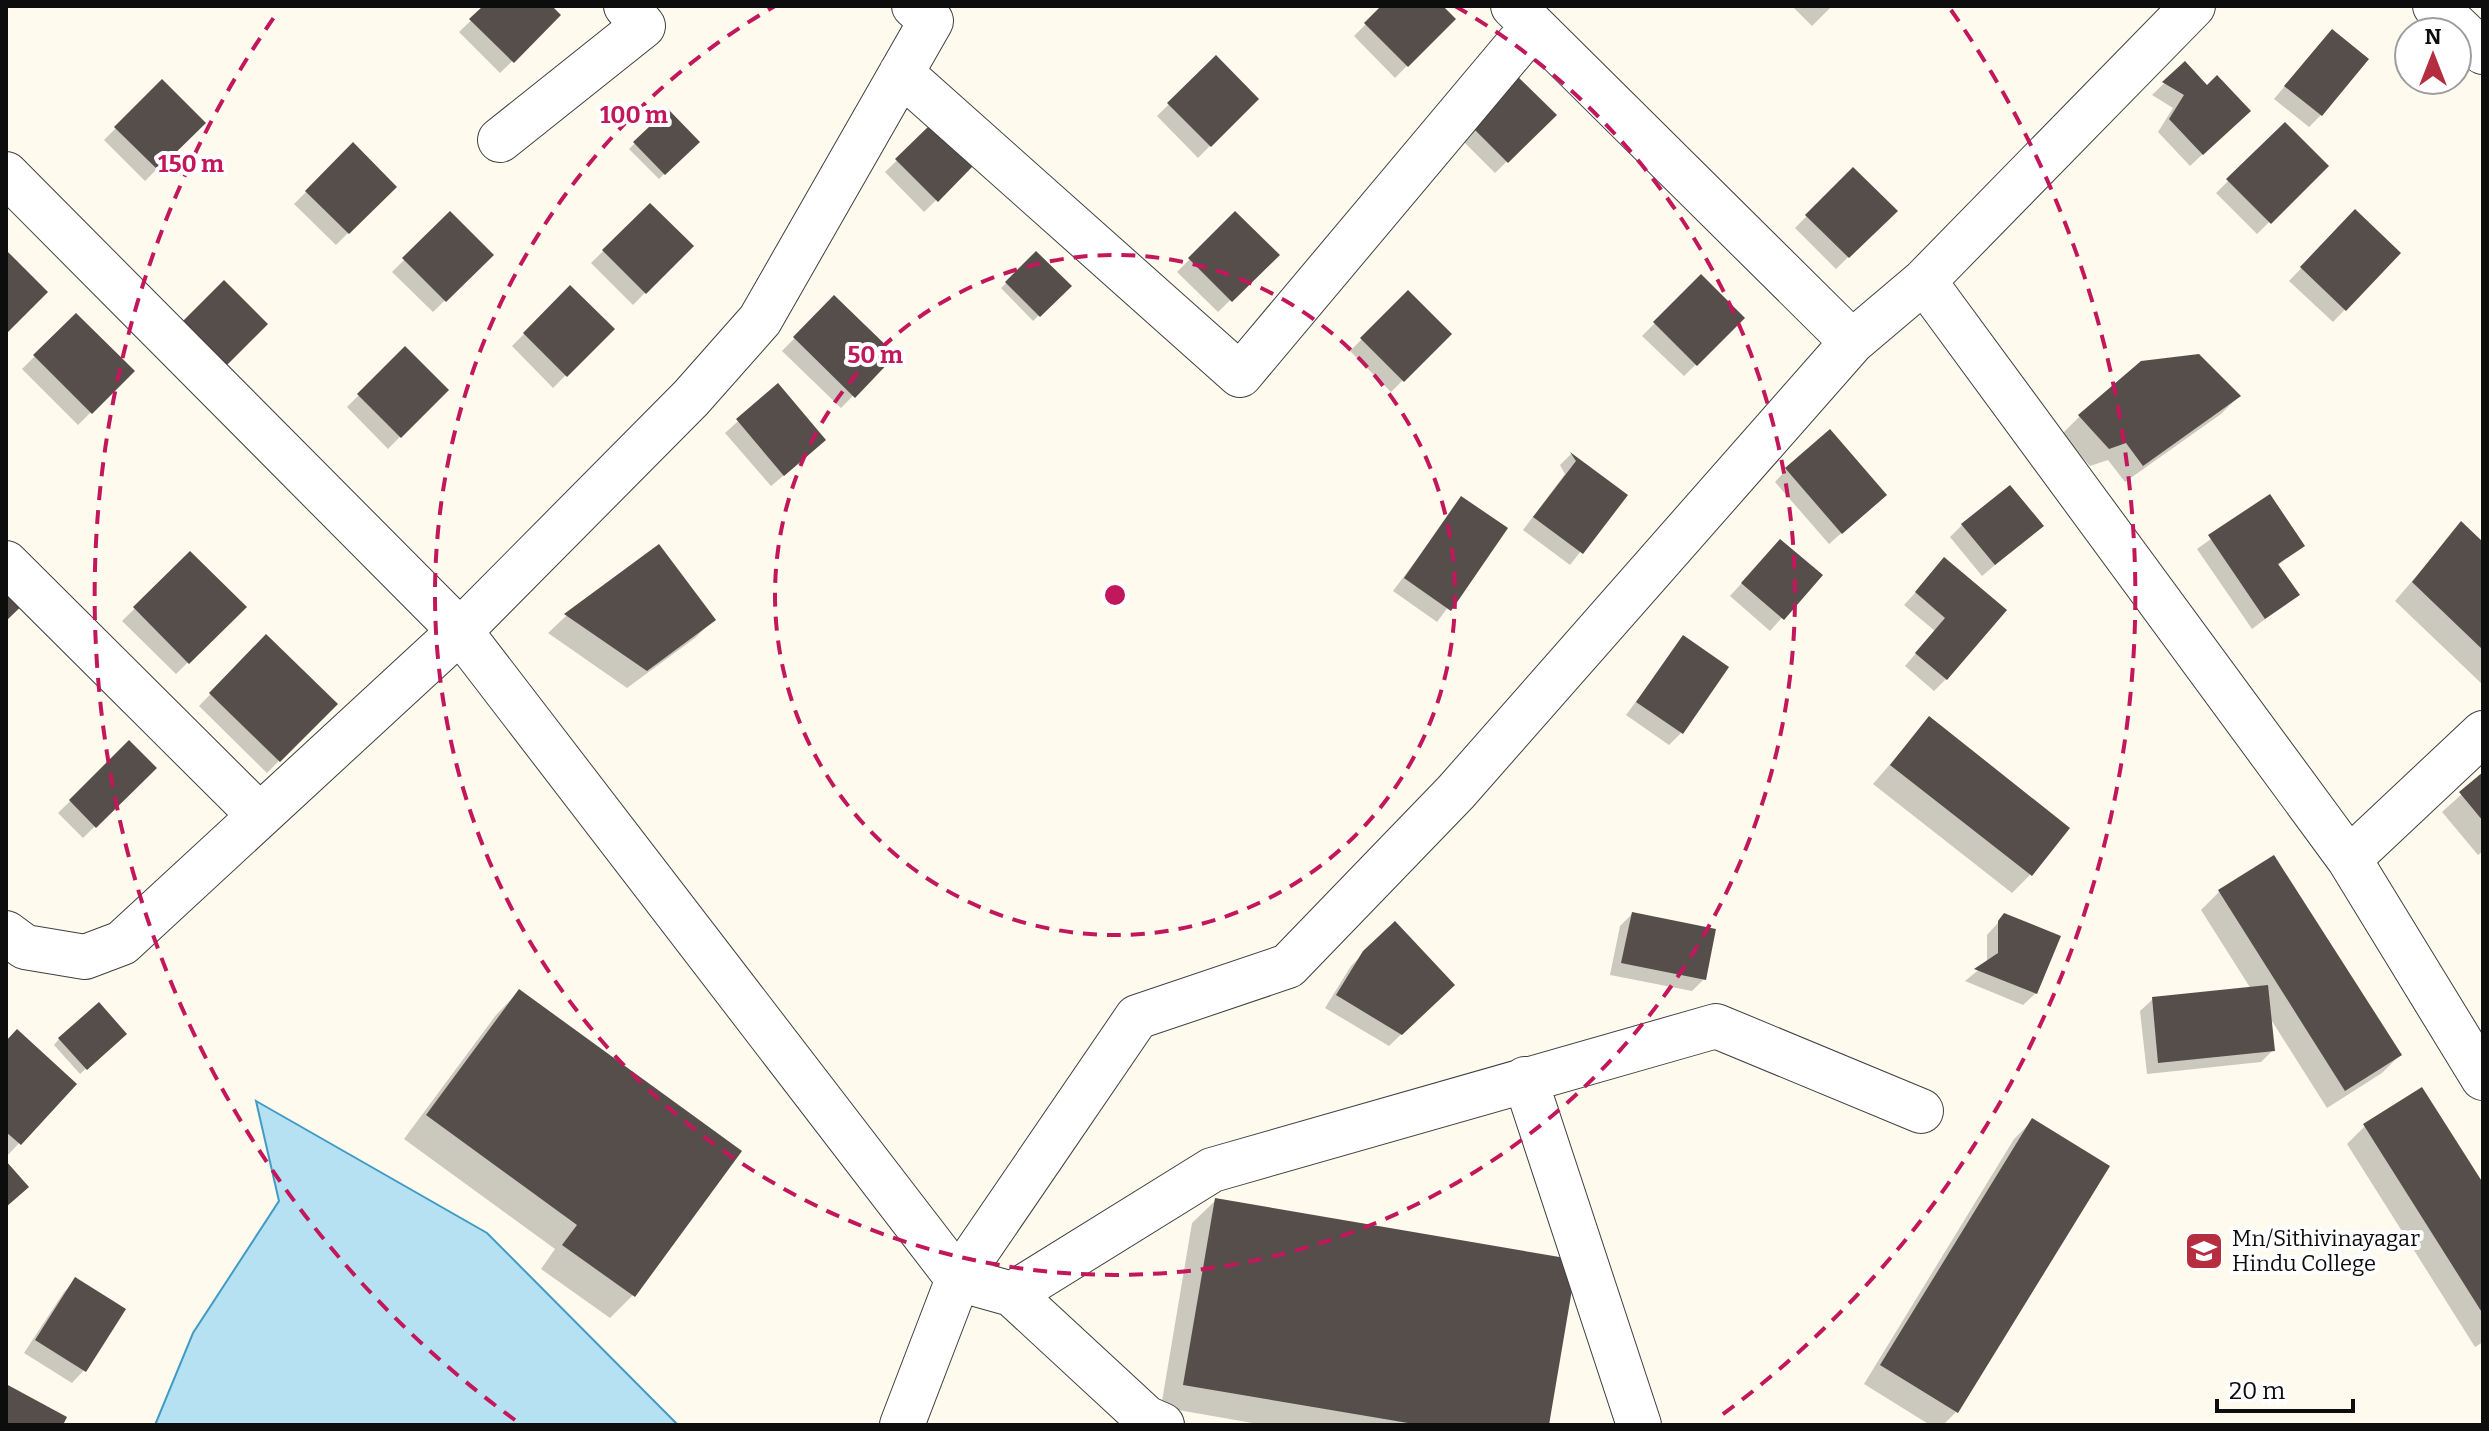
<svg xmlns="http://www.w3.org/2000/svg" width="2489" height="1431" font-family="Bitter,serif">
  <rect width="100%" height="100%" fill="#fefaee"/>
  <path fill="#b6e1f3" stroke="#419bc5" stroke-width="2" d="M256 1101 487 1233 678 1425H155L193 1333 279 1201Z"/>
  <path fill="#0003" d="M486 6H549L559 15 500 73 459 32Z
    M1384 6H1440L1453 19 1395 78 1354 36Z
    M1792 6H1832L1812 26Z
    M2320 44 2321 115 2309 127 2274 99Z
    M1216 58 1256 99 1198 158 1157 116Z
    M2184 64 2236 123 2190 166 2158 132 2173 108 2152 95Z
    M162 82 203 123 145 181 104 140Z
    M668 111 697 142 659 179 629 149Z
    M1554 115 1495 173 1454 132Z
    M2285 125 2326 166 2257 234 2216 193Z
    M932 126 972 165 924 212 885 172Z
    M353 145 394 187 336 245 294 204Z
    M1853 169 1895 211 1836 269 1795 228Z
    M650 205 691 246 633 305 591 263Z
    M2355 212 2399 253 2333 322 2289 281Z
    M450 214 491 255 433 312 392 272Z
    M1235 214 1277 255 1218 312 1177 272Z
    M1036 254 1069 286 1033 321 1001 288Z
    M1701 277 1743 318 1684 376 1642 336Z
    M570 288 612 329 553 388 512 346Z
    M1408 293 1449 334 1391 392 1350 351Z
    M834 298 893 355 841 408 782 351Z
    M76 315 132 371 78 425 22 369Z
    M405 349 446 390 388 449 347 407Z
    M777 386 812 452 771 486 725 433Z
    M2239 396 2221 414 2125 482 2108 460 2090 466 2062 434 2080 416Z
    M1571 454 1625 495 1570 565 1523 530 1565 474 1560 465Z
    M1786 470 1872 506 1829 544 1775 482Z
    M2269 497 2302 545 2277 566 2297 595 2252 629 2197 549Z
    M1462 499 1506 529 1437 622 1393 591Z
    M2461 524 2483 544V685L2395 601Z
    M1962 525 2041 526 1982 576 1950 537Z
    M659 547 713 620 695 638 627 688 548 633 566 616Z
    M190 554 244 607 176 674 122 621Z
    M1768 554 1820 575 1770 631 1730 596Z
    M1945 560 1946 679 1934 691 1905 666 1935 631 1904 605Z
    M266 637 335 704 267 773 199 706Z
    M1683 638 1681 733 1669 745 1626 715Z
    M1929 719 2030 875 2012 893 1873 784Z
    M129 743 154 768 83 838 58 813Z
    M2483 775V851L2478 855 2442 812Z
    M2219 892 2400 1055 2382 1073 2327 1108 2270 1018 2273 1050 2261 1062 2147 1074 2140 1011 2153 999 2251 989 2201 910Z
    M1632 914 1704 979 1692 991 1610 975 1620 926Z
    M2005 915 2036 993 2023 1005 1965 981 1987 963V935Z
    M1364 953 1452 985 1389 1046 1325 1008 1351 966Z
    M519 991 633 1295 610 1318 541 1269 555 1249 404 1139 496 1015Z
    M124 1034 80 1074 54 1045 59 1039Z
    M6 1043 74 1084 7 1156 6 1155Z
    M2032 1121 1956 1412 1943 1425H1930L1864 1384 2014 1139Z
    M2365 1126 2483 1187V1342L2475 1347 2347 1144Z
    M1216 1200 1547 1425H1264L1161 1407 1192 1223Z
    M76 1280 84 1370 72 1383 24 1353 64 1292Z"/>
  <path fill="#554e4a" d="M483 6H552L561 15 514 63 469 19Z
    M1381 6H1443L1456 19 1408 67 1364 23Z
    M2332 29 2369 59 2322 116 2284 86Z
    M1216 55 1259 99 1211 147 1167 103Z
    M2185 61 2207 85 2217 75 2251 111 2203 155 2169 119 2184 95 2162 82Z
    M1512 71 1557 115 1508 163 1464 119Z
    M162 79 206 123 158 170 114 127Z
    M668 109 700 142 665 175 633 142Z
    M2285 122 2329 166 2271 224 2226 179Z
    M932 123 974 165 938 202 895 159Z
    M353 142 397 187 349 234 305 191Z
    M1853 167 1898 211 1849 258 1805 215Z
    M650 203 694 246 646 294 602 250Z
    M2355 209 2401 253 2346 311 2300 267Z
    M450 211 494 255 446 302 402 258Z
    M1235 211 1280 255 1232 302 1188 258Z
    M6 250 48 292 6 334Z
    M1036 251 1072 286 1040 317 1005 282Z
    M1701 274 1745 318 1697 366 1653 322Z
    M224 280 268 324 220 372 176 328Z
    M570 285 615 329 567 377 523 333Z
    M1408 290 1452 334 1404 382 1360 338Z
    M834 295 896 355 855 398 793 337Z
    M76 313 135 371 92 414 33 355Z
    M405 346 449 390 401 438 357 394Z
    M2199 354 2241 396 2143 466 2126 443 2109 449 2078 415 2141 361Z
    M778 383 826 440 784 476 736 419Z
    M1830 429 1887 495 1842 534 1785 468Z
    M1570 452 1628 495 1583 554 1533 517 1576 461Z
    M2010 485 2044 526 1995 565 1961 524Z
    M2270 494 2305 546 2278 564 2300 595 2265 619 2208 535Z
    M1461 496 1508 528 1451 611 1404 578Z
    M2461 521 2483 542V650L2412 582Z
    M1780 539 1823 575 1784 620 1741 583Z
    M659 544 716 620 647 671 564 614Z
    M190 551 247 607 189 664 133 607Z
    M1944 557 2007 610 1947 680 1915 653 1945 618 1915 592Z
    M6 568 33 595 6 621Z
    M266 634 338 704 280 762 209 693Z
    M1683 635 1729 667 1683 734 1636 702Z
    M1929 716 2070 828 2032 876 1890 765Z
    M129 740 157 768 96 828 69 800Z
    M2483 772V821L2459 792Z
    M2274 855 2402 1055 2345 1091 2218 890Z
    M1632 912 1716 929 1706 980 1621 963Z
    M2004 913 2061 936 2037 994 1974 969 1998 953V921Z
    M1395 921 1455 985 1402 1035 1336 995 1363 951Z
    M2268 985 2275 1051 2158 1063 2152 997Z
    M519 989 742 1151 635 1297 562 1245 577 1225 426 1115Z
    M99 1002 127 1034 87 1070 58 1038Z
    M17 1029 77 1084 21 1145 6 1132V1041Z
    M2422 1087 2483 1183V1314L2363 1124Z
    M2032 1118 2110 1166 1958 1413 1880 1365Z
    M6 1161 29 1187 6 1207Z
    M1215 1198 1577 1260 1549 1425H1420L1183 1385Z
    M75 1277 126 1309 86 1372 35 1340Z
    M6 1384 67 1417 63 1425H6Z"/>
  <g fill="none" stroke-linecap="round" stroke-linejoin="round">
    <g stroke="#404040" stroke-width="46">
      <path id="minor" d="M1513 6 1852 342
        M2435 6 2483 52
        M901 73 1240 375 1533 26
        M500 140 643 26 626 6
        M6 174 460 631 958 1279 1012 1294 1212 1170 1716 1026 1921 1111
        M1924 281 2349 859 2483 1078
        M6 563 259 815
        M2349 859 2483 733
        M6 933 25 947 85 957 122 943 460 631 691 398 760 320 931 21 914 6
        M1525 1079 1639 1425
        M1012 1294 1146 1418 1162 1425
        M902 1425 958 1279 1137 1017 1288 966 1456 792 1852 342 1924 281 2193 6"/>
    </g>
    <use href="#minor" stroke="#fff" stroke-width="44"/>
  </g>
  <g fill="none" stroke="#c2185b" stroke-width="4" stroke-dasharray="14 10">
    <circle cx="1115" cy="595" r="340"/>
    <path d="M1455 6A680 680 0 1 1 775 6"/>
    <path d="M515 1420A1020 1020 0 0 1 279 10M1951 10A1020 1020 0 0 1 1715 1420"/>
  </g>
  <defs>
    <g id="school-square" transform="scale(2)"><rect x="-9" y="-9" width="18" height="18" rx="4" fill="#b52d3e" stroke="#fff"/><path d="M0-5L7-2L0 1L-7-2ZM-4 1L0 2.5L4 1V4Q0 6-4 4Z" fill="#fff"/></g>
  </defs>
  <g fill-rule="evenodd">
    <use href="#school-square" x="2204" y="1251"/>
  </g>
  <g text-anchor="middle" stroke-width="8" stroke-linejoin="round" paint-order="stroke">
    <g font-size="22" fill="#0d0d0d" stroke="#fff" text-anchor="start">
      <text x="2232" y="1246">Mn/Sithivinayagar<tspan x="2232" dy="25">Hindu College</tspan></text>
    </g>
  </g>
  <circle cx="1115" cy="595" r="12" fill="#c2185b" stroke="#fff" stroke-width="4"/>
  <g font-size="24" text-anchor="middle" font-weight="bold" fill="#c2185b" stroke="#fff" stroke-width="8" stroke-linejoin="round" paint-order="stroke">
    <text x="634" y="123">100 m</text>
    <text x="191" y="172">150 m</text>
    <text x="875" y="363">50 m</text>
  </g>
  <rect width="2489" height="1431" fill="none" stroke="#0d0d0d" stroke-width="16"/>
  <g transform="translate(2433 56)"><circle r="38" fill="#ffffff" stroke="#9e9e9e" stroke-width="2"/>
  <path d="M0-6L14 30L0 20L-14 30Z" fill="#b52d3e"/>
  <text y="-12" font-size="22" font-weight="bold" text-anchor="middle" fill="#0d0d0d">N</text>
  </g>
  <path d="M2217 1399v12h136v-12" fill="none" stroke="#0d0d0d" stroke-width="4"/>
  <text x="2229" y="1399" font-size="24" fill="#0d0d0d" stroke="#ffffff" stroke-width="6" paint-order="stroke">20 m</text>
</svg>
